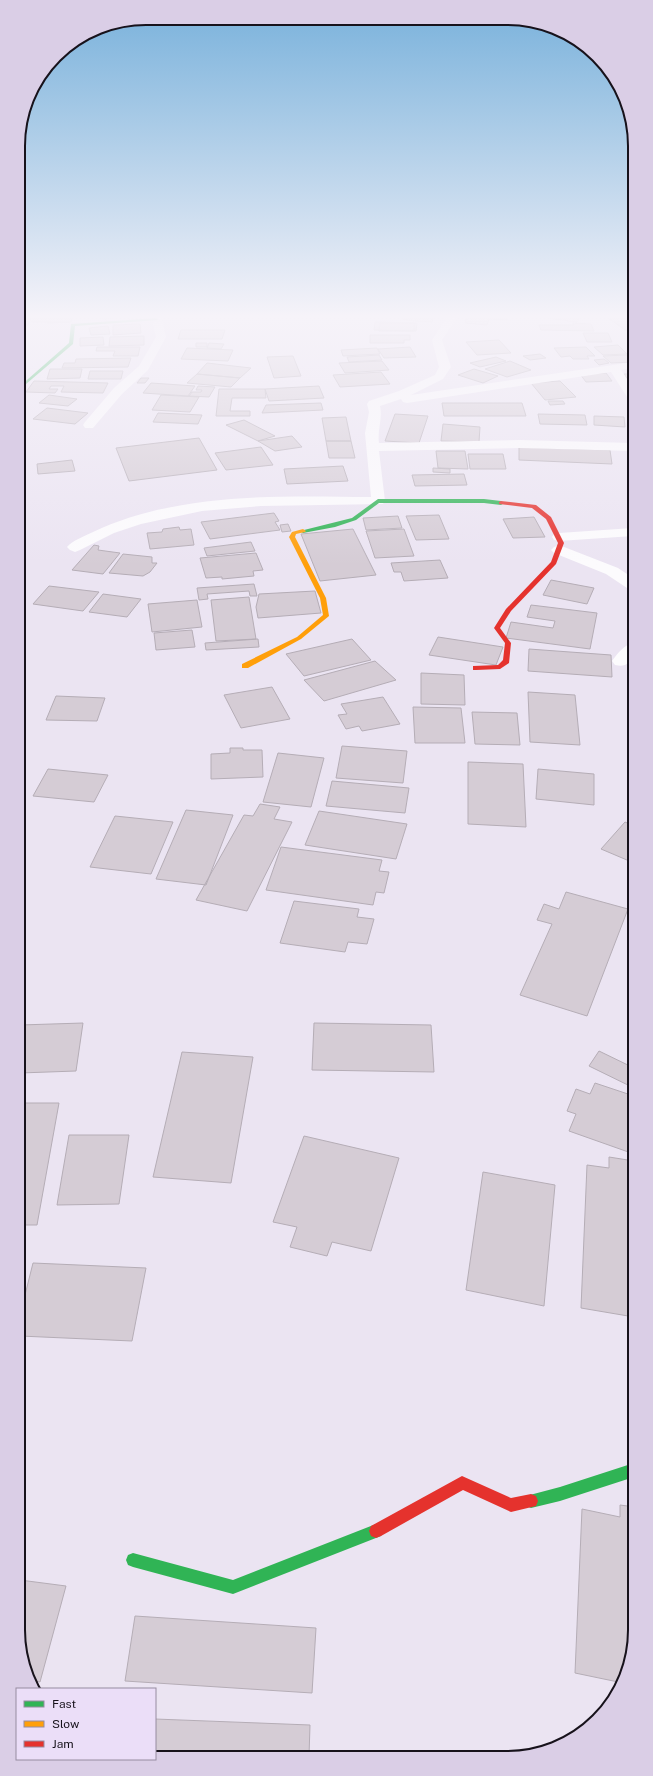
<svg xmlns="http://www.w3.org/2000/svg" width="653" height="1776" font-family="'Public Sans',sans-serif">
  <rect width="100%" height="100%" fill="#ebe4f2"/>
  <path fill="#d5ccd5" stroke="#b5adb6" d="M19 316H32L28 325H19Z
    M35 316H73L71 322 47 323 48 322H32Z
    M101 316H130L103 319Z
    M405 316H434L432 322 404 320Z
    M467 316H505L507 320 489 319 487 325 465 323Z
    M549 316H581L577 322 547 318Z
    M615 316H623L633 323V329L625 330 607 317Z
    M375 322 417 323 416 331 374 330Z
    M380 323H414V331H379Z
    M573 323 591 324 594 331 541 330 539 325H574Z
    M140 324 141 333 113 335V325Z
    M108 326 110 334 91 335 89 328Z
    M181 330H225L222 339H178Z
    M583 333H608L612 342H587Z
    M370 335H410V340H404V343H370Z
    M144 336V345L109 346 110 337Z
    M103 337 104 345 80 346V338Z
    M499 340 511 353 477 355 466 342Z
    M196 343H207V347H196Z
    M209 343 224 344 221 349 207 348Z
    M618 345 627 354 603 355 594 347Z
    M97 347H140L138 356H113L115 351H96Z
    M410 347 416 357 384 358 378 349Z
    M586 347 595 356H587L589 359H573L570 356 561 357 554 348Z
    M187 348 233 350 228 361 181 359Z
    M377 348 380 354 343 356 341 350Z
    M540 354 546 358 530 360 523 356Z
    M379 355 382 360 349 362 347 357Z
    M627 355 633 359V362L611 363 603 356Z
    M293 356 301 376 274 378 267 357Z
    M496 357 506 361 480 367 470 363Z
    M131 358 128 367 62 368 64 363H75L76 359Z
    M604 359 609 363 599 365 594 360Z
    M382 361 389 370 345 373 339 363Z
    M510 361 531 370 507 377 485 369Z
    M207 363 251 368 240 378 197 374Z
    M50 369H82L80 378 47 379Z
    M474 369 498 376 483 383 458 375Z
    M90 371H123L121 379H88Z
    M381 372 390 384 340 387 333 375Z
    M606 373 612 381 586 382 580 374Z
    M197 374 240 378 231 387 187 383Z
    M624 374H633V380H628Z
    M141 378H149L145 383H137Z
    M34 381 108 383 103 393 61 392 64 386H51L49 389H58L55 393 26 392Z
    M560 381 576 397 545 400 531 383Z
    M151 383 195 386 188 396 143 393Z
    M198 386 215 387 209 397 189 396 192 392H201L202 390H196Z
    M319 386 324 398 269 401 265 389Z
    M219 389H265L266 398H232L230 411H250V416H216Z
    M49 395 77 399 68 406 39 403Z
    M161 395 199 397 190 412 152 410Z
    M548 401H563L565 404 550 405Z
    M321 403 323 410 262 413 266 405Z
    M442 403H522L526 416H444Z
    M47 408 88 413 75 424 33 419Z
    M158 413 202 415 198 424 153 422Z
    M395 414 428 416 419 443 385 441Z
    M538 414 585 415 587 425 540 424Z
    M594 416 624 417 625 427 594 425Z
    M346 417 351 441H326L322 418Z
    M244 420 275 436 258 441 226 425Z
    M443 424 480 427 479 442 441 441Z
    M292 436 302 447 275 451 258 441Z
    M199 438 217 470 129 481 116 448Z
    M326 441H351L355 458H329Z
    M261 447 273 465 226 470 215 453Z
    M519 447 610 450 612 464 519 460Z
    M436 451H465L468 469 438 468Z
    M468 454H503L506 469H470Z
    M72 460 75 471 38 474 37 464Z
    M343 466 348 481 287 484 284 469Z
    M433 468 450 469V473L433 472Z
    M464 474 467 485 415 486 412 475Z
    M274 513 279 521 275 522 280 530 210 539 201 522Z
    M439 515 449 539 416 540 406 516Z
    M398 516 402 528 366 530 363 518Z
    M534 517 545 537 513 538 503 519Z
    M288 524 291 531 282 532 280 525Z
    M179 527 180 530 191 529 194 545 150 549 147 533 162 532 163 529Z
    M353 529 376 575 320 581 301 534Z
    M404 529 414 556 375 558 366 531Z
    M251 542 255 551 207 556 204 548Z
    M94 545 99 546 98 550 120 553 103 574 72 570Z
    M256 553 263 570 253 571 254 576 222 579V577L206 578 200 558Z
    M123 554 152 557V563H157L150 572 143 576 109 573Z
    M440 560 448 578 404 581 401 572H394L391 563Z
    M551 580 594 588 587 604 543 595Z
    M254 584 257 596H250L249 591 207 594 208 599 199 600 197 588Z
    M49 586 99 592 83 611 33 604Z
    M315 591 321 613 258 618 256 607 259 594Z
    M103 594 141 599 127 617 89 612Z
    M249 597 256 639 216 641 211 600Z
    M197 600 202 627 152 632 148 604Z
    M531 605 597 613 590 649 506 638 511 622 553 628 555 621 527 617Z
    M192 630 195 647 156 650 154 633Z
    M438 637 503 647 496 665 429 655Z
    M258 639 259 647 206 650 205 643Z
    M352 639 371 660 304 676 286 654Z
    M529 649 611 655 612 677 528 671Z
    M375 661 396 680 324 701 304 680Z
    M421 673 464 675 465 705 421 704Z
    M272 687 290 719 241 728 224 695Z
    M528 692 575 695 580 745 530 742Z
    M56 696 105 698 97 721 46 720Z
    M383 697 400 724 362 731 359 726 346 729 338 715 347 714 341 704Z
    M413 707 461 708 465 743H415Z
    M472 712 517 713 520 745 475 744Z
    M342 746 407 751 403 783 336 778Z
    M230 748H243V750H262L263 777 211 779V754L230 753Z
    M278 753 324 758 311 807 263 802Z
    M468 762 523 764 526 827 468 824Z
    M48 769 108 775 94 802 33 796Z
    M538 769 594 774V805L536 799Z
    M332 781 409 788 405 813 326 806Z
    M260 804 280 807 274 819 292 822 247 911 196 900 244 815 253 816Z
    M186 810 233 815 206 885 156 879Z
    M319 811 407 824 396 859 305 845Z
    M115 816 173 822 151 874 90 867Z
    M625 822 634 826V863L601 849Z
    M281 847 382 860 379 871 389 872 384 893 376 892 373 905 266 890Z
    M566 892 628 909 587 1016 520 995 552 924 537 920 544 904 559 909Z
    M294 901 359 909 357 917 374 919 367 944 348 942 345 952 280 943Z
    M83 1023 76 1071 20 1073V1025Z
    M314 1023 431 1025 434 1072 312 1070Z
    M599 1051 634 1068V1088L589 1066Z
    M182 1052 253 1057 231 1183 153 1177Z
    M595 1083 634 1096V1154L569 1131 576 1114 567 1111 576 1089 590 1094Z
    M20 1103H59L37 1225H20Z
    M69 1135H129L119 1204 57 1205Z
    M304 1136 399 1158 371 1251 332 1242 327 1256 290 1247 297 1227 273 1222Z
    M609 1157 634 1161V1317L581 1308 587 1165 609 1168Z
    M483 1172 555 1185 544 1306 466 1290Z
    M33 1263 146 1268 132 1341 20 1336V1315Z
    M620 1505 635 1507V1639L625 1679 623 1683 575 1673 582 1509 620 1517Z
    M20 1580 66 1586 40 1682 30 1680 21 1656Z
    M135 1616 316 1628 312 1693 125 1681Z
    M155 1719 310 1725 309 1756H155Z"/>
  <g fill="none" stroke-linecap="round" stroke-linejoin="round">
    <path fill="#fcfbfd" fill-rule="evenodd" d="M151 316H161L166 337 148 370 122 394 93 428H85L83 425 85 422 114 388 139 366 156 337Z
      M448 316H458L442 340 451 367 443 379 411 395 633 362V368L621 370 633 388V401L629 400 611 372 407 403 403 402 401 399 380 406C383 418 377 431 379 443L520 440 633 443V451L520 448 379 451 385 501 383 504 261 506 202 511 141 524 114 533 80 550 75 552 70 550 67 547C73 540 85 536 93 532 178 492 279 496 371 497L365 433 369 412 367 404 369 401 399 391 435 375 439 367 432 340Z
      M633 528V536L559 541 554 540 552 537 554 534 559 533Z
      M559 545 618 568 633 578V590L627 588 606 574 554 553 551 550 554 547Z
      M633 643V658C627 665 624 667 615 665L612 661C618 653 624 645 633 643Z"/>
    <path fill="#30b455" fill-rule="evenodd" d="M156 318 158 320 75 326 73 344 19 390V387L69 343 71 324Z
      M378 499H484L501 501 504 503 501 505 484 503H379L356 520 335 527 303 533 300 531 352 518Z
      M634 1463V1477L560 1501 531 1508 526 1506 524 1501 526 1496 560 1487Z
      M376 1524 381 1526 383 1531 381 1536 233 1594 133 1567 128 1565 126 1560 128 1555 133 1553 233 1580Z"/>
    <path fill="#ff9f0a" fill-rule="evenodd" d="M303 529 306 531 305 532 296 534 295 537 326 598 329 616 301 639 248 668H242V664L297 637 323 615 320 598 289 537 292 532Z"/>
    <path fill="#e5322d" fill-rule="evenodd" d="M501 501 536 505 551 517 564 543 556 564 511 611 500 628 511 643 509 663 500 669 476 670H473V666L498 665 503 660 505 643 494 628 506 609 551 562 558 543 546 519 532 508 499 504V502Z
      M462 1476 511 1498 531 1494 536 1496 538 1501 536 1506 511 1512 463 1490 381 1536 376 1538 371 1536 369 1531 371 1526Z"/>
  </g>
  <linearGradient id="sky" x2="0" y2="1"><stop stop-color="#78b1db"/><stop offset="0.56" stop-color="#f6f3f9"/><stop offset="1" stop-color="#f6f3f9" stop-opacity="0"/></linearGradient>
  <rect width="653" height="565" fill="url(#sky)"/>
  <path d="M0 0H653V1776H0ZM146 25H507A121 121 0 0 1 628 146V1630A121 121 0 0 1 507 1751H146A121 121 0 0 1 25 1630V146A121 121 0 0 1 146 25Z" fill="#dacee6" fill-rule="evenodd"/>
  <path fill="none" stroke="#17121b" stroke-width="2" d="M146 25H507A121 121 0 0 1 628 146V1630A121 121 0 0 1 507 1751H146A121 121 0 0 1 25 1630V146A121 121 0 0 1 146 25Z"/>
  <rect x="16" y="1688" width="140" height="72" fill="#ebdef8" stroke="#968ca0"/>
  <rect x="24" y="1701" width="20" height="6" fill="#30b455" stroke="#968ca0"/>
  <text x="52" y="1708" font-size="12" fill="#17121b">Fast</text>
  <rect x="24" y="1721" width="20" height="6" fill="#ff9f0a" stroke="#968ca0"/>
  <text x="52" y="1728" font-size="12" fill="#17121b">Slow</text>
  <rect x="24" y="1741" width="20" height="6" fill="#e5322d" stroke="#968ca0"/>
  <text x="52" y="1748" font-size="12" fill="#17121b">Jam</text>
</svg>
